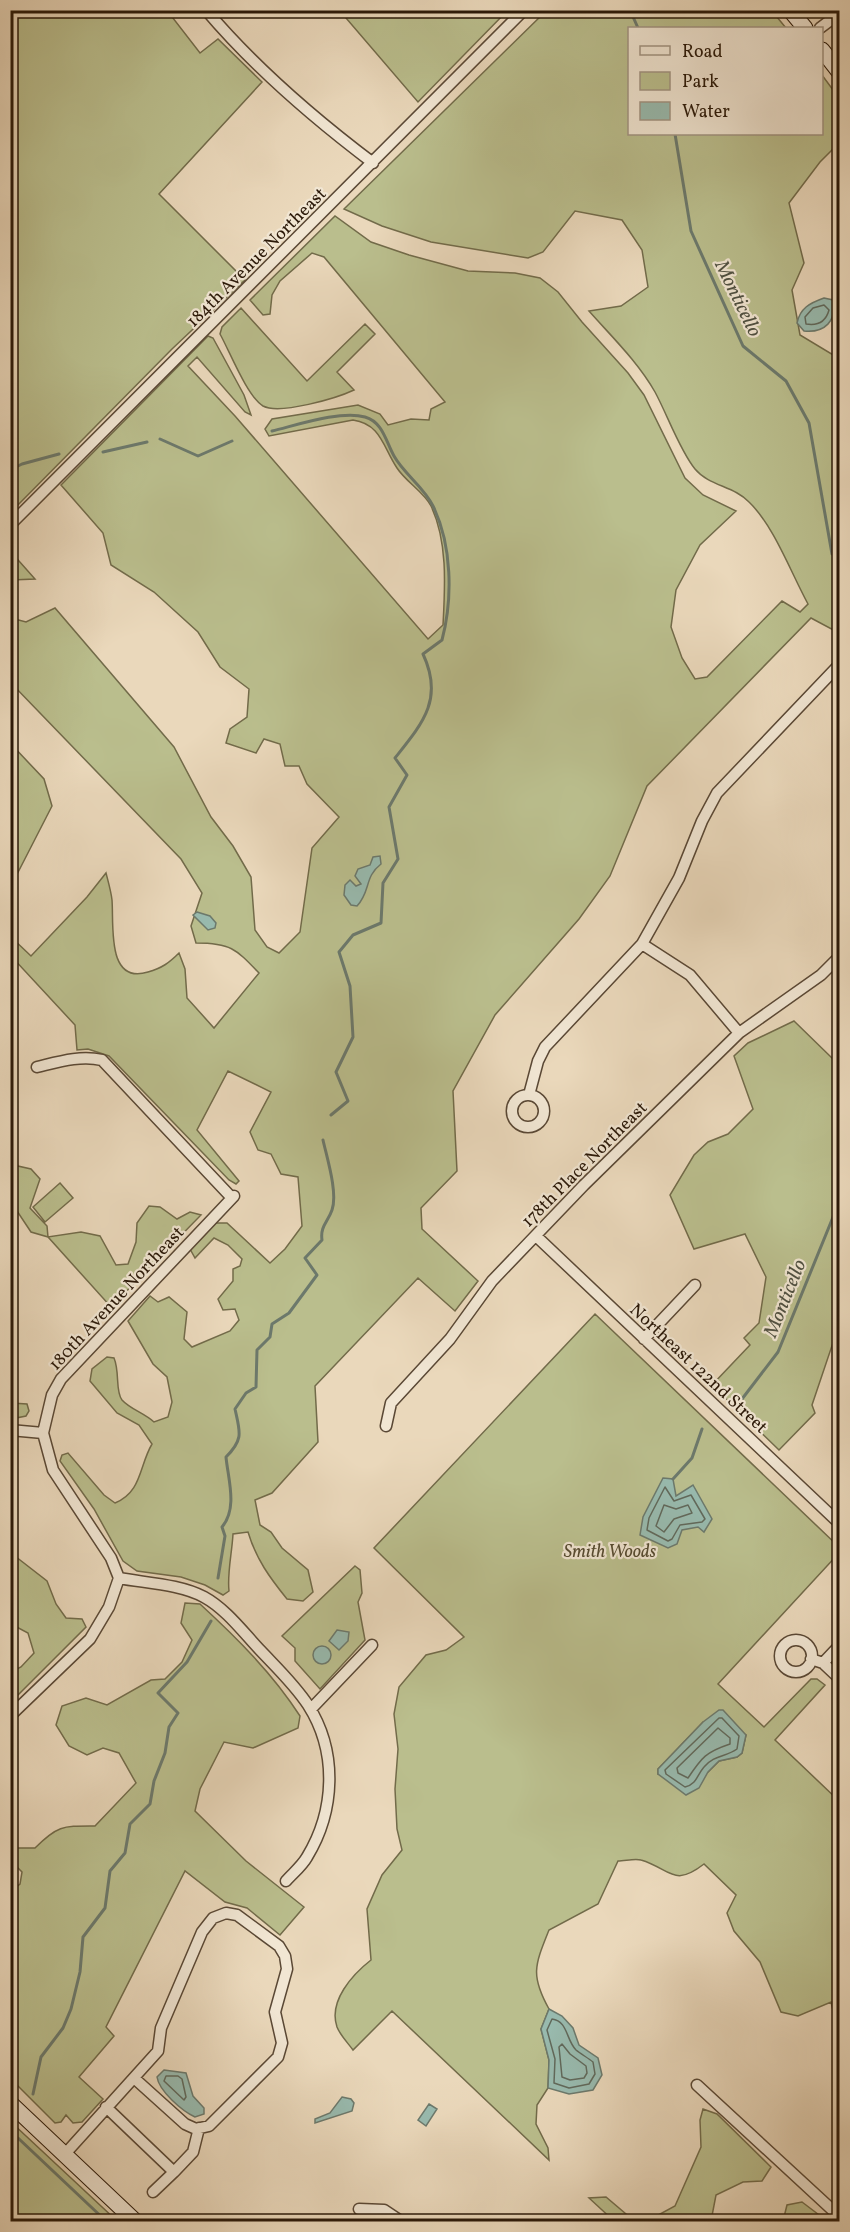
<svg xmlns="http://www.w3.org/2000/svg" width="850" height="2232" font-family="Vollkorn,serif">
  <rect width="100%" height="100%" fill="#ead8bb"/>
  <filter id="stains"><feTurbulence type="fractalNoise" baseFrequency=".00333" numOctaves="4"/><feColorMatrix values="0 0 0 0 .2 0 0 0 0 .09 0 0 0 0 .02 0 0 0 .5 -.17"/></filter>
  <radialGradient id="worn" r=".72"><stop offset=".6" stop-color="#630" stop-opacity="0"/><stop offset="1" stop-color="#630" stop-opacity=".3"/></radialGradient>
  <path fill="#babe8d" stroke="#726b4a" stroke-width="1.5" fill-rule="evenodd" d="M10 11H172L169 13 200 53 218 39 262 82 159 194 245 280 172 349 11 512Z
    M340 11H507L418 102Z
    M546 11H772L786 28H630V134H822V75L839 98V143L820 162 789 203 804 263 792 290 800 335 835 356 839 370V633L811 618 647 786 610 876 579 919 495 1015 453 1091 457 1171 421 1208 422 1229 478 1281 455 1311 418 1278 315 1386 318 1442 272 1493 255 1500 260 1525 271 1532 282 1548 308 1570 313 1592 303 1601 287 1599C270 1578 256 1559 248 1532L233 1534C232 1553 227 1573 229 1591L223 1595 205 1585 181 1577 137 1571 123 1561 94 1509 60 1461 62 1455 68 1453 104 1495 115 1503C142 1492 139 1466 152 1444L139 1425 117 1413 90 1381 92 1369 107 1357 114 1358C120 1372 115 1391 122 1400 130 1409 144 1413 154 1422L168 1417 172 1402 167 1377 153 1364 128 1321 150 1296 158 1302 169 1297 187 1312 184 1339 192 1347 230 1331 239 1320 235 1309 223 1310 218 1299 233 1281V1269L240 1266 242 1259 228 1245 214 1238 195 1258 190 1249 216 1223H227L270 1263 285 1249 302 1226 298 1177 281 1174 271 1154 258 1150 250 1132 271 1092 228 1071 197 1130 239 1181 236 1184 229 1180 109 1056 88 1049 77 1050 75 1025 11 956 10 936 31 956 87 897 106 873C108 881 111 891 112 900 114 924 106 985 148 972 162 968 169 963 179 953L185 969 187 998 214 1028 259 973C236 949 231 943 196 943L191 926 202 893 181 859 11 683V618L26 622 55 608 174 747 211 817 233 846 251 877 255 930 267 947 279 953 300 932 312 848 339 817 307 784 299 766H285L280 744 264 739 256 753 226 743 230 729 247 717 249 689 220 667 198 632 154 592 111 565 103 533 61 485 208 336 213 338 244 395 251 415 245 412 197 357 188 366 235 416 428 639 443 625C445 587 448 542 431 506 424 492 406 482 397 468 383 447 381 424 353 420L269 436 265 429 272 419 358 405 380 414 388 425 411 419 429 420 431 409 445 402 324 257 312 253 280 281 272 295 270 314 263 315 250 300 335 216 371 242 409 255 468 271 515 273 540 278 558 292 582 322 628 373 644 395 685 478 703 495 736 511 700 545 676 590 671 627 682 658 695 679 707 677 782 601 800 612 808 604C791 573 774 526 749 502 734 486 709 486 695 469 680 451 667 414 655 392 638 362 612 337 589 311L621 306 648 287 642 250 622 220 575 211 543 252 528 258 431 242 382 226 344 209Z
    M241 308 307 381 365 324 375 334 337 372 354 390C337 398 280 415 263 406 247 396 230 352 220 334L222 327Z
    M11 552 35 579 11 580Z
    M11 744 44 779 52 806 11 886Z
    M794 1021 833 1059 839 1053V1325L812 1405 815 1413 779 1450 712 1385 750 1345 744 1338 759 1323 766 1277 745 1234 694 1249 670 1195 694 1155 708 1142 728 1134 753 1109 734 1056 748 1043Z
    M10 1146 18 1166 31 1169 40 1179 30 1208 47 1226 48 1237 81 1232 100 1236 116 1265 128 1264 136 1242 137 1223 149 1206 160 1207 177 1219 190 1212 201 1215 111 1307 48 1237 31 1232 11 1202V1185L16 1175 11 1167Z
    M60 1183 73 1198 45 1222 33 1207Z
    M595 1314 839 1547V1553L718 1684 764 1727 811 1679H817L825 1685 775 1740 839 1801V2018L834 2015 831 2002 798 2016 781 2012 760 1962 734 1931 727 1913 736 1895 704 1864C673 1888 671 1869 641 1860 635 1858 625 1861 618 1861L598 1904 549 1930C535 1965 530 1975 549 2009L541 2029 549 2060 548 2088 537 2105 536 2124 548 2148 549 2160 392 2011 353 2050C348 2043 340 2035 337 2027 328 2001 353 1974 371 1960L367 1909 382 1875 402 1850 397 1829 395 1789 398 1749 394 1714 399 1687 426 1655 446 1650 464 1637 374 1548ZM703 1722 746 1735 742 1753 737 1757 719 1761 708 1772 658 1774V1769Z
    M11 1403 27 1404 29 1411 26 1416 11 1419Z
    M11 1553 47 1581 56 1604 66 1618 82 1619 86 1627 11 1702V1672L21 1667 34 1653 28 1633 11 1624Z
    M355 1566 360 1570 362 1593 358 1602 365 1640 320 1689 295 1661V1648L282 1636Z
    M185 1603 200 1604C237 1638 273 1674 300 1716L298 1728 253 1748 224 1742 200 1789 195 1811 246 1861 304 1907 280 1935 247 1908 225 1902 185 1871 106 2027 114 2036 79 2077 103 2099 82 2122 73 2123 66 2115 61 2122 55 2123 11 2079V1891L20 1884 22 1872 11 1861V1848H35C58 1825 63 1826 95 1826L136 1783 119 1753 103 1748 87 1755 69 1746 56 1725 62 1706 86 1698 107 1705 151 1680 165 1679 182 1662 192 1640 181 1623Z
    M703 2109 717 2114 771 2167 762 2181 743 2182 716 2195 711 2221H614L589 2198 606 2197 632 2219H651L675 2206 701 2147 700 2120Z
    M11 2122 117 2221H11Z
    M802 2202 827 2221H783L787 2205Z"/>
  <path fill="#98baae" stroke="#6c796c" stroke-width="1.5" d="M824 298 833 300C837 321 825 333 804 331L797 323C800 308 810 303 824 298Z
    M380 856 381 864C364 877 371 891 357 906L351 905 344 895 345 885 350 880 356 886 361 884 355 876 358 869 370 865 373 857Z
    M197 912 210 916 216 923 215 928 208 930 193 915Z
    M663 1478 673 1479 676 1496 693 1485 712 1519 704 1532 698 1527 682 1530 677 1544 668 1548 640 1535 643 1517Z
    M337 1630 349 1632 348 1641 339 1650 329 1641Z
    M313 1655a9 9 0 1 1 18 0a9 9 0 1 1-18 0Z
    M719 1710H723L746 1735 742 1753 737 1757 719 1761 708 1772 699 1788 686 1795 658 1774V1769L703 1722Z
    M549 2009 562 2016 573 2028 579 2045 598 2058 602 2075 593 2090 569 2094 548 2088 549 2060 541 2029Z
    M164 2070 186 2073 193 2096 204 2108V2114L195 2117C182 2111 159 2091 157 2077Z
    M342 2097 351 2099 354 2103 352 2111 315 2123V2119L330 2113Z
    M429 2104 437 2109 426 2126 418 2120Z"/>
  <g fill="none" stroke-linecap="round" stroke-linejoin="round">
    <path stroke="#61695b" stroke-width="1.5" d="M824 305 829 310C826 321 818 326 806 324L805 317 813 308Z
      M665 1487 674 1501 691 1495 705 1519 702 1522 680 1525 672 1539 668 1541 647 1530 649 1518Z
      M664 1505 676 1509 688 1505 692 1513 674 1519 664 1532 656 1526Z
      M719 1718H722L739 1736 737 1749C726 1757 714 1755 704 1767 697 1775 697 1784 685 1787L666 1774 665 1770Z
      M718 1728 730 1738V1744C706 1752 702 1757 688 1778L678 1773 677 1768Z
      M552 2019C568 2021 566 2040 576 2050 581 2054 588 2058 593 2062L595 2074 589 2084 569 2088 554 2083 555 2059 547 2030Z
      M562 2044 570 2054 586 2066 587 2073 584 2078 570 2080 562 2077 559 2047Z
      M178 2076 182 2079 186 2097 184 2100 164 2081 166 2076Z"/>
    <path stroke="#6c796c" stroke-width="3" d="M630 10 638 28
      M675 134 691 231 743 346 786 381 809 423 832 554 840 558
      M272 431C297 425 341 410 365 417 383 422 386 442 394 456 404 474 424 487 433 506 452 545 453 598 442 640L423 654C444 699 423 723 395 758L407 775 389 807 398 859 383 883 381 923 353 935 339 952 350 986 353 1037 336 1072 348 1101 331 1115
      M160 439 198 456 232 441
      M103 452 147 442
      M10 470 22 464 59 454
      M742 1399 778 1352 840 1200
      M673 1479 692 1458 702 1429
      M218 1578 225 1536 222 1527C238 1508 228 1479 226 1457 244 1439 240 1432 235 1409L246 1393 256 1387 257 1350 270 1337 272 1324 289 1313 317 1275 305 1258 322 1240C320 1226 328 1222 332 1210 338 1193 327 1158 323 1140
      M33 2094 41 2057 63 2028 71 2009 80 1972 83 1937 105 1908 110 1871 125 1853 130 1824 150 1804 154 1781 165 1753 169 1727 178 1713 158 1693 187 1662 211 1621
      M18 2138 107 2222"/>
    <g stroke="#5a4835" stroke-width="13">
      <path id="street" d="M206 10C256 69 312 117 373 163
        M820 28 840 13
        M10 525 524 10
        M642 944 690 975 739 1033
        M37 1067C58 1062 80 1055 102 1060L232 1198
        M529 1095 538 1061 545 1047 642 944 679 878 702 821 717 793 838 666
        M512 1111a16 16 0 1 1 32 0a16 16 0 1 1-32 0Z
        M536 1236 840 1524
        M644 1339 695 1285
        M386 1426 391 1403 450 1339 492 1281 584 1185 739 1033 821 975 840 956
        M10 1430 43 1433 53 1470 111 1558 119 1578C145 1583 180 1584 204 1597 226 1609 243 1632 260 1650 277 1668 295 1685 308 1705 338 1752 335 1811 307 1857 302 1866 293 1873 286 1881
        M43 1433 52 1395 61 1379 234 1196
        M780 1656a16 16 0 1 1 32 0a16 16 0 1 1-32 0Z
        M811 1659 823 1663 840 1679
        M823 1663 840 1645
        M311 1709 372 1645
        M10 1716 90 1639 109 1607 119 1578
        M697 2085 840 2217
        M106 2107 174 2172 193 2152 199 2128
        M65 2154 158 2051 161 2028 202 1932 213 1918 226 1913 237 1915 279 1946 285 1956 287 1969 275 2012 282 2043 278 2057 209 2126 196 2129 185 2124 134 2078
        M153 2192 174 2172
        M359 2209 384 2210 402 2222"/>
    </g>
    <g stroke="#2a1808" stroke-width="17">
      <path id="secondary" d="M790 10 805 28
        M822 50 840 73
        M10 2103 136 2222"/>
    </g>
    <use href="#street" stroke="#f1e6d3" stroke-width="10"/>
    <use href="#secondary" stroke="#f1e6d3" stroke-width="15"/>
  </g>
  <g text-anchor="middle" stroke-width="4.5" stroke-linejoin="round" paint-order="stroke">
    <g font-size="18" fill="#2a1808" stroke="#f1e6d3">
      <text transform="translate(256 257) rotate(-45)" y="6">184th Avenue Northeast</text>
      <text transform="translate(584 1164) rotate(-45)" y="6">178th Place Northeast</text>
      <text transform="translate(116 1298) rotate(-47)" y="6">180th Avenue Northeast</text>
      <text transform="translate(699 1368) rotate(43)" y="6">Northeast 122nd Street</text>
    </g>
    <g font-size="18" font-style="italic" fill="#554a30" stroke="#f1e6d3">
      <text x="610" y="1557">Smith Woods</text>
    </g>
    <g font-size="20" font-style="italic" fill="#505142" stroke="#f1e6d3">
      <text transform="translate(739 298) rotate(64)" y="7">Monticello</text>
      <text transform="translate(784 1298) rotate(-68)" y="7">Monticello</text>
    </g>
  </g>
  <rect width="850" height="2232" fill="none" stroke="#ead8bb" stroke-width="36"/>
  <rect x="12" y="12" width="826" height="2208" fill="none" stroke="#2a1808" stroke-width="3"/>
  <rect x="18" y="18" width="814" height="2196" fill="none" stroke="#2a1808" stroke-width="1.5"/>
  <rect x="628" y="27" width="195" height="108" fill="#f1e6d3" stroke="#a19482" stroke-width="1.5"/>
  <rect x="640" y="46" width="30" height="9" fill="#f1e6d3" stroke="#a19482" stroke-width="1.5"/>
  <text x="682" y="57" font-size="18" fill="#2a1808">Road</text>
  <rect x="640" y="72" width="30" height="18" fill="#babe8d" stroke="#a19482" stroke-width="1.5"/>
  <text x="682" y="87" font-size="18" fill="#2a1808">Park</text>
  <rect x="640" y="102" width="30" height="18" fill="#98baae" stroke="#a19482" stroke-width="1.5"/>
  <text x="682" y="117" font-size="18" fill="#2a1808">Water</text>
  <rect width="100%" height="100%" filter="url(#stains)"/>
  <rect width="100%" height="100%" fill="url(#worn)"/>
</svg>
